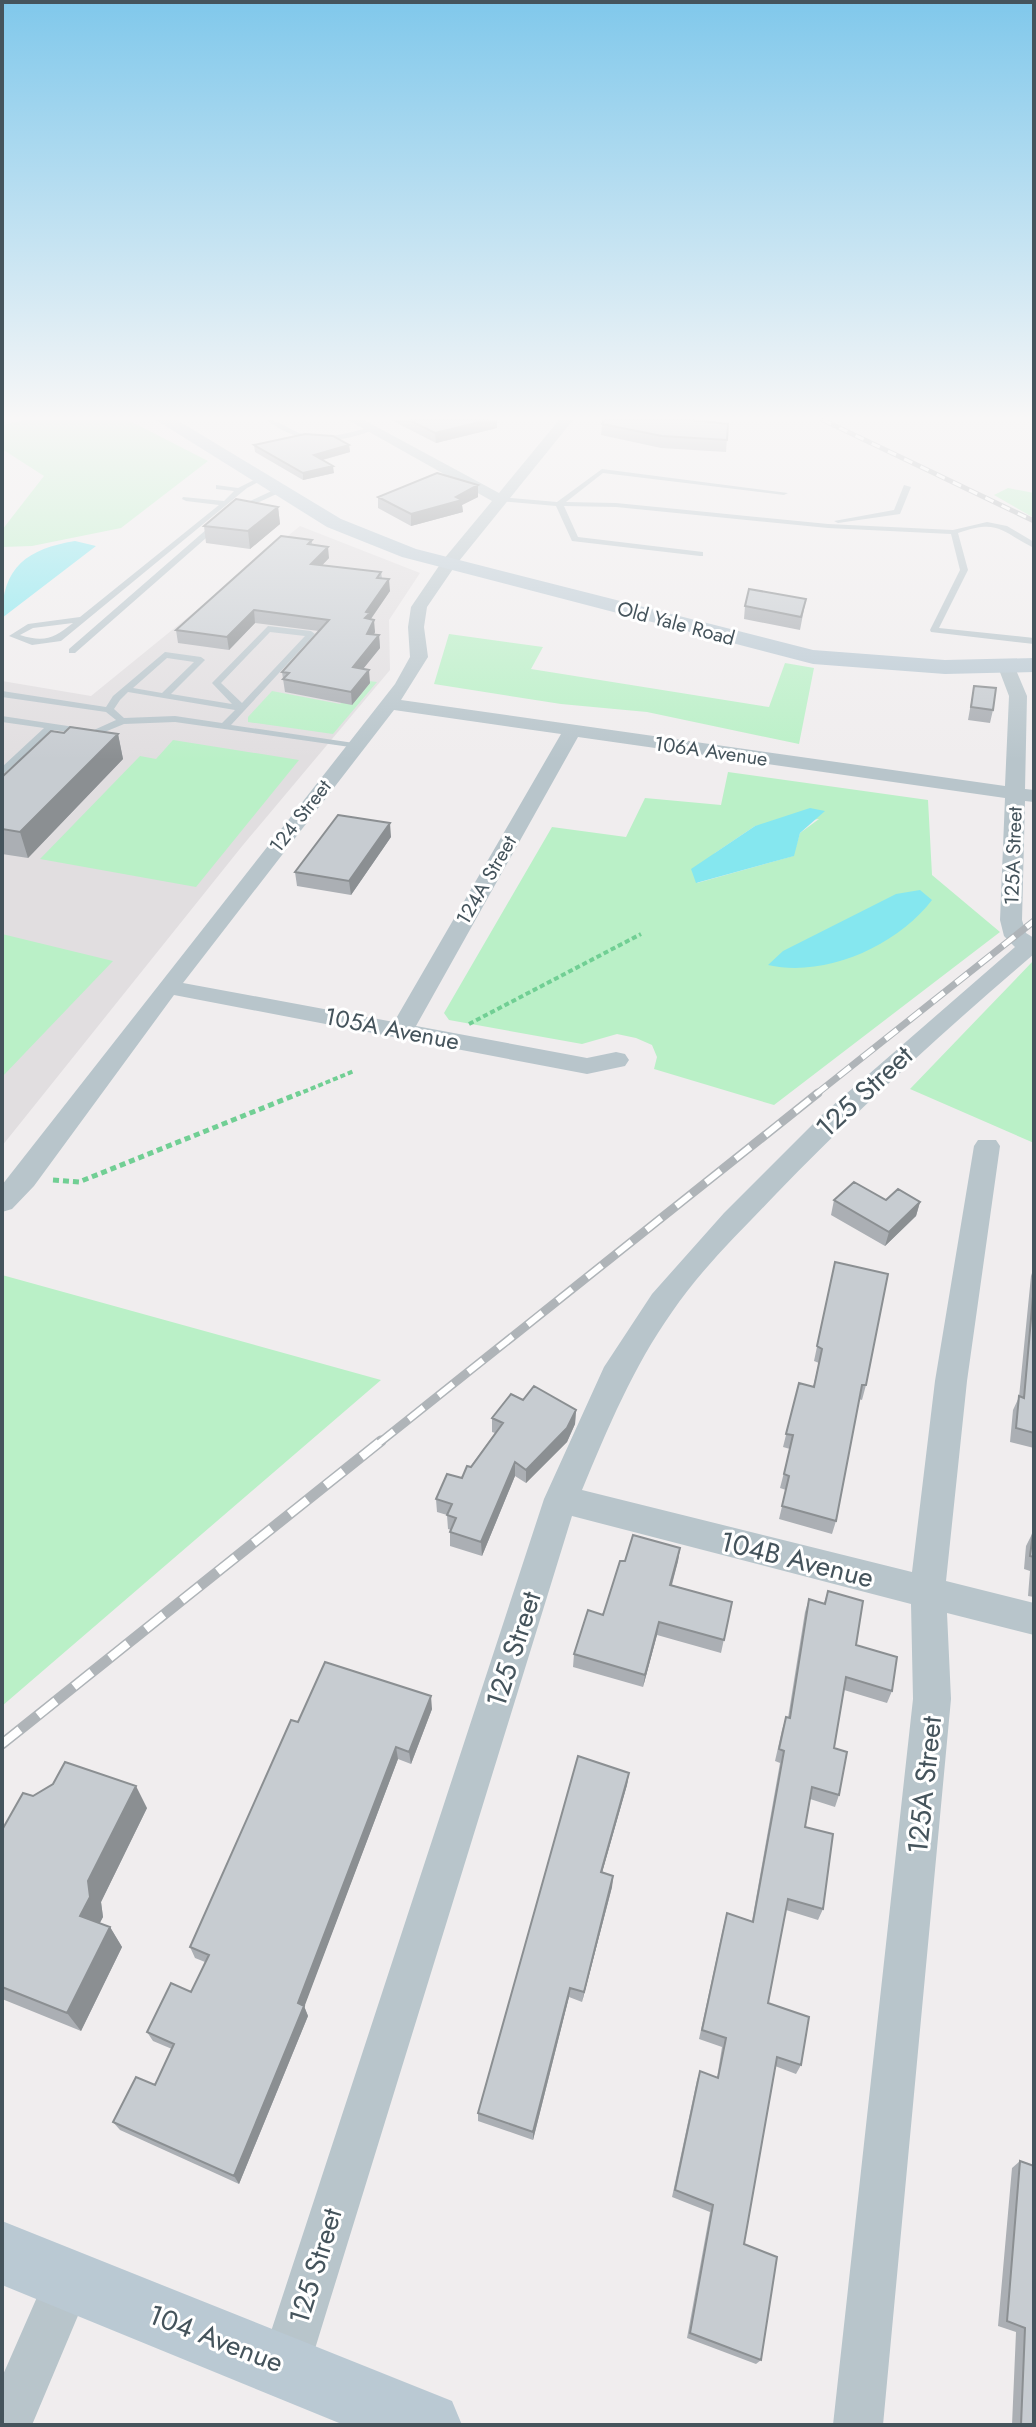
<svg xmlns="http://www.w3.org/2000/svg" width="1036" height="2427" font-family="Jost,sans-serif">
  <rect width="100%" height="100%" fill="#f0edee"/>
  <path fill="#e1dee0" d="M300 526 420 573 389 620 390 670 243 845 2 1146V681L91 696Z"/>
  <path fill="#baf0c7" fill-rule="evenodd" d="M27 420H128L208 461 121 528 32 546 2 547V530L44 476 2 449V425Z
    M1008 488 1034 493V518L994 495Z
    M449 634 543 647 531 669 769 707 785 663 814 668 799 744 647 712 561 704 434 684Z
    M361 680 377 682 333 734 248 722V717L272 691 340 704Z
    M173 740 299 760 196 887 40 859 140 756 156 759Z
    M728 772 928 800 932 875 1000 932 774 1105 654 1069 657 1057 652 1045 636 1038 617 1034 582 1044 449 1020 444 1013 552 827 626 837 645 798 721 805ZM819 819 800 833 793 856 697 883 715 853 755 826Z
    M2 934 113 961 2 1077Z
    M1034 960V1143L910 1089Z
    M2 1275 381 1380 2 1706Z"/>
  <path fill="#85e7ef" d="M75 541 96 546 2 618C2 566 28 549 75 541Z
    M810 808 825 811 800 833 794 856 696 883 691 869 755 826Z
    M920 890 932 900C897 946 825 978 768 965L783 951 896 894Z"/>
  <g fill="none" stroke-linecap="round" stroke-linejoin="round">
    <path stroke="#71cf94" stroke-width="4" stroke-dasharray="5 3" stroke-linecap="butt" d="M469 1024 641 934
      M296 1095 354 1071"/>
    <path stroke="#71cf94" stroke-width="5" stroke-dasharray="6 4" stroke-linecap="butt" d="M53 1180 79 1182 300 1093"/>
    <path fill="#b8c5cb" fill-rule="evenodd" d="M267 420C279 420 290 430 302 434 325 441 350 432 372 427L375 429C340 445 297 445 267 420Z
      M602 469 788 493 784 495 603 473 566 502 616 503 828 524 953 530 987 522 1007 526 1034 542V548C1000 531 999 519 958 533L968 570 939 628 1034 638V644L931 632 930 630 960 570 951 534 828 528 616 507 564 506 578 537 703 552V556H700L572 541 556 506 499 501 495 499 499 497 557 502Z
      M260 477 266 478 247 488 61 641 32 645 9 636 28 624 80 617 219 505 186 501 182 499 183 497 224 501 234 491 216 489V485L238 488ZM73 623C54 638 45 643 20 635L33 628Z
      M904 485 911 487 900 514 838 523 834 521 894 510Z
      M278 488 285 490 240 511 233 509Z
      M215 522 222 524 75 653H69V649Z
      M268 626 311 631 315 634 231 725 354 743 359 746 357 748 175 722 124 724 95 736 54 730 2 775V767L44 728 2 722V716L94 730 116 720 106 712 2 697V691L106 707 113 696 165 652 201 657 205 660 171 694 232 704 212 683ZM270 632 305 636 242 703 221 683ZM167 658 194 662 162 693 133 688ZM128 692 235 710 222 723 175 716 124 718 114 709 120 700Z"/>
    <path fill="#b8c5cb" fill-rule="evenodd" d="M348 420H364L499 493 559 420H573L455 566 427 607 424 627 428 657 401 700 1005 786 1009 696 998 667 1001 663H1013L1027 696 1025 789 1034 790V802L1025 801 1022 920 1026 933 1034 938V954C944 1031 858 1109 776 1194 741 1231 701 1269 672 1312 633 1367 608 1428 582 1490L912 1572 935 1381 974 1146 978 1140H996L1000 1146 967 1381 946 1581 1034 1603V1635L947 1613 951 1699 883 2425H833L913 1699 911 1604 572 1516 310 2365 303 2383 285 2390 267 2383 260 2365 544 1499 604 1367 652 1294 724 1213 823 1114 1015 947 1004 936 1000 920 1005 798 578 737 416 1026 587 1058 616 1052 625 1054 629 1060 625 1066 587 1074 174 995 34 1186 12 1209 2 1212V1185L395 684 410 657 408 627 411 607 443 560 492 501ZM394 710 561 734 394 1022 183 983Z
      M69 2256 86 2263 93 2280 32 2425H2V2377L52 2263Z"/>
    <path fill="#bac9d3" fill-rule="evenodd" d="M156 420H177L341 519 416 549 813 650 945 660 1034 658V672L945 674 813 664 402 557 327 527Z
      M2 2221 452 2401 462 2425H344L2 2285Z"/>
    <g stroke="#afb4b8" stroke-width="5">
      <path id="rail-far3" d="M823 420 1034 521"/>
    </g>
    <g stroke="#afb4b8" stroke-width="7">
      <path id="rail-far2" d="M815 1095 1034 921"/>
    </g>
    <g stroke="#afb4b8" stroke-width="9">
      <path id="rail-far1" d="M379 1443 818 1093"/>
    </g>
    <g stroke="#afb4b8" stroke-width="11">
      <path id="rail" d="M2 1744 381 1441"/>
    </g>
    <use href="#rail-far3" stroke="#fff" stroke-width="3" stroke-dasharray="9" stroke-linecap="butt"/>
    <use href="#rail-far2" stroke="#fff" stroke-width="5" stroke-dasharray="15" stroke-linecap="butt"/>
    <use href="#rail-far1" stroke="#fff" stroke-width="6" stroke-dasharray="19" stroke-linecap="butt"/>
    <use href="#rail" stroke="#fff" stroke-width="8" stroke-dasharray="23" stroke-linecap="butt"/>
  </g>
  <path fill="#abafb4" d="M391 420H497V428L436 443Z
    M602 424H728L726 452 661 448 601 435Z
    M254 445H349L350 452 323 460 334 473 303 480 255 452Z
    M478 485V497L462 505 463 512 411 526 378 508V497Z
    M278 507 280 524 250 549 206 543 204 526Z
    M312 540V545L329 558 322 565 381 572 382 578 390 591 371 619 375 632 374 635H379L380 648 363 669 370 683 352 705 285 692 282 672 319 631 255 623 229 650 178 643 176 630Z
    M806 599 800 630 744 619 745 606Z
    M974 686 993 710 990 723 968 720Z
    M64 733 118 734 123 759 28 858 2 854V777Z
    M391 837 351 895 297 886 295 872Z
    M834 1200H886L920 1202 916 1216 885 1246 831 1215Z
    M835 1262 866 1385 862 1400 859 1399 836 1521 832 1534 779 1519 786 1490 780 1488 790 1449 783 1447 799 1383 813 1387 819 1363 814 1361Z
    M1034 1267V1448L1010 1442 1013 1410 1019 1397 1031 1276Z
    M523 1400 576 1410 575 1424 567 1442 526 1483 515 1476 482 1556 450 1546V1532L451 1530 448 1529 447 1515 437 1512 436 1499 462 1478 495 1433 492 1432V1418Z
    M1034 1515V1597L1028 1596 1030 1571 1024 1569 1026 1546 1032 1534Z
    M680 1548 678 1561 672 1585 732 1602 721 1653 657 1635 643 1687 573 1667 574 1654 603 1615 625 1561Z
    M828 1591 856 1645 892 1691 887 1703 844 1690 834 1748 839 1795 835 1807 810 1799 805 1827 823 1909 818 1920 786 1910 768 2003 801 2065 796 2074 775 2066 744 2244 761 2360 756 2364 687 2338 710 2212 672 2197 697 2080 700 2071 717 2078 722 2047 699 2039 724 1924 727 1913 752 1921 780 1763 775 1761 782 1730 786 1717 788 1718 805 1612 809 1599 824 1603Z
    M432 1709 411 1764 398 1759 304 2006 308 2016 239 2184 120 2130 113 2122 155 2085 172 2049 153 2041 147 2032 191 1992 205 1962 195 1958 190 1947 298 1722Z
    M629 1773 627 1785 602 1873 613 1876 612 1887 582 2002 569 1997 533 2140 478 2121V2113Z
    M33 1796 147 1808 101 1902 103 1917 99 1924 110 1927 122 1947 81 2031 2 1999V1830Z
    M1034 2159V2425H1012L1016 2332 998 2326 1012 2168 1020 2161 1033 2166Z"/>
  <path fill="#8b8f92" d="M488 420H497V428L436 443 435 433Z
    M349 445 350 452 314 462V455Z
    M333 466 334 473 303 480V473Z
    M478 485V497L462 505 463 512 411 526V514L456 497Z
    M278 507 280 524 250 549 248 531Z
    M328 547 329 558 312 576 311 564Z
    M389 579 390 591 370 620 366 631V612Z
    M254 610 255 623 229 650 227 637Z
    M374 620 375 632 368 646 367 634Z
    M379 635 380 648 354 680 353 667Z
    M369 670 370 683 352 705 351 692Z
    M118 734 123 759 28 858 20 832Z
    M390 823 391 837 351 895 349 881Z
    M920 1202 916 1216 885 1246 889 1232Z
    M576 1410 575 1424 567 1442 526 1483V1470Z
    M515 1462V1476L482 1556 481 1542Z
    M680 1548 678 1561 668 1598 670 1585Z
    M659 1622 657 1635 643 1687 645 1675Z
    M431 1696 432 1709 411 1764 409 1752Z
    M396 1747 398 1759 302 2013 298 2003Z
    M629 1773 627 1785 599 1883 601 1872Z
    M136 1786 147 1808 101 1902 103 1917 93 1936 80 1916 88 1881Z
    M613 1876 612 1887 582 2002 584 1992Z
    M110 1927 122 1947 81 2031 67 2013Z
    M570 1988 569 1997 533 2140V2132Z
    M304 2006 308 2016 239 2184 234 2176Z"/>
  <path fill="#c7ccd1" stroke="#8b8f92" stroke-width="2" d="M409 420H488L435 433Z
    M604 420H691L728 424 727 440 662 436 602 424Z
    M305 434 333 436 349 445 314 455 333 466 303 473 254 445Z
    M437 473 478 485 456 497 462 500 411 514 378 497Z
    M236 499 278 507 248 531 204 526Z
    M281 536 312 540 308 544 328 547 311 564 381 572 377 578 389 579 366 612 370 613 365 618 374 620 367 634 379 635 353 667 369 670 351 692 283 679 289 673 282 672 329 620 254 610 227 637 176 630Z
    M749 589 806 599 801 617 745 606Z
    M974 686 996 688 993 710 971 707Z
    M70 727 118 734 20 832 2 829V777L51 731 64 733Z
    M338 815 390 823 349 881 295 872Z
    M854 1182 886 1200 898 1189 920 1202 889 1232 834 1200Z
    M835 1262 888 1274 866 1385H862L836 1521 782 1506 789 1476 784 1474 793 1435 786 1434 799 1383 814 1387 822 1349 817 1346Z
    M1034 1285V1433L1016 1428 1019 1396 1024 1398Z
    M534 1386 576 1410 567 1428 526 1470 515 1462 481 1542 450 1532 456 1518 447 1515 452 1504 436 1499 447 1474 462 1478 467 1466 471 1467 503 1423 492 1418 511 1394 523 1400Z
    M1033 1533H1034V1557L1030 1556Z
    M633 1535 680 1548 670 1585 732 1602 724 1640 659 1622 645 1675 574 1654 588 1610 603 1615 620 1561H625Z
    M828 1591 863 1601 856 1645 897 1657 892 1691 846 1677 834 1748 847 1752 839 1795 812 1787 805 1827 833 1834 823 1909 788 1899 768 2003 809 2017 801 2065 777 2057 744 2244 777 2257 761 2360 690 2333 713 2205 675 2190 700 2071 718 2078 726 2038 702 2030 727 1913 753 1922 784 1751 779 1749 786 1717 790 1718 809 1599 825 1604Z
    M325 1662 431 1696 409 1752 396 1747 298 2003 304 2006 234 2176 113 2122 136 2077 155 2085 174 2044 147 2032 171 1983 191 1992 209 1955 190 1947 291 1720 298 1722Z
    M578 1756 629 1773 601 1872 613 1876 584 1992 570 1988 533 2132 478 2113Z
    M65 1762 136 1786 88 1881 90 1897 80 1916 110 1927 67 2013 2 1987V1830L23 1793 33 1796 53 1784Z
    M1020 2161 1034 2166V2425H1021L1025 2328 1007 2321Z"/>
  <linearGradient id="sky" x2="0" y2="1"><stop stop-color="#80c8eb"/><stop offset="0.55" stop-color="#f8f7f7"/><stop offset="1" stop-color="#f8f7f7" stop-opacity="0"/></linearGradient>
  <rect width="1036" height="760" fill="url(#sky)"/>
  <g text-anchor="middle" stroke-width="6" stroke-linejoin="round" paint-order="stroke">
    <g font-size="20" fill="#45545c" stroke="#fff">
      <text transform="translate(676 623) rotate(15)" y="7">Old Yale Road</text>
      <text transform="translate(711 751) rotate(8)" y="7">106A Avenue</text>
      <text transform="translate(300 816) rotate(-52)" y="7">124 Street</text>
      <text transform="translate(1013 856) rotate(-88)" y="7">125A Street</text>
      <text transform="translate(486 880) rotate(-60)" y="7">124A Street</text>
    </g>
    <g font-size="24" fill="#45545c" stroke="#fff">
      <text transform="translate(392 1029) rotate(11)" y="8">105A Avenue</text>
    </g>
    <g font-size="28" fill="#45545c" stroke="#fff">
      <text transform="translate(864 1091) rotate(-43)" y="10">125 Street</text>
      <text transform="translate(797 1559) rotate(14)" y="10">104B Avenue</text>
      <text transform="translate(513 1649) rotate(-72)" y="10">125 Street</text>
      <text transform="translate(924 1785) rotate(-84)" y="10">125A Street</text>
      <text transform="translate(315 2266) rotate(-73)" y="10">125 Street</text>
      <text transform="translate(216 2338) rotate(21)" y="10">104 Avenue</text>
    </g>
  </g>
  <rect width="1036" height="2427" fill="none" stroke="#45545c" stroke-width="8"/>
</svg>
